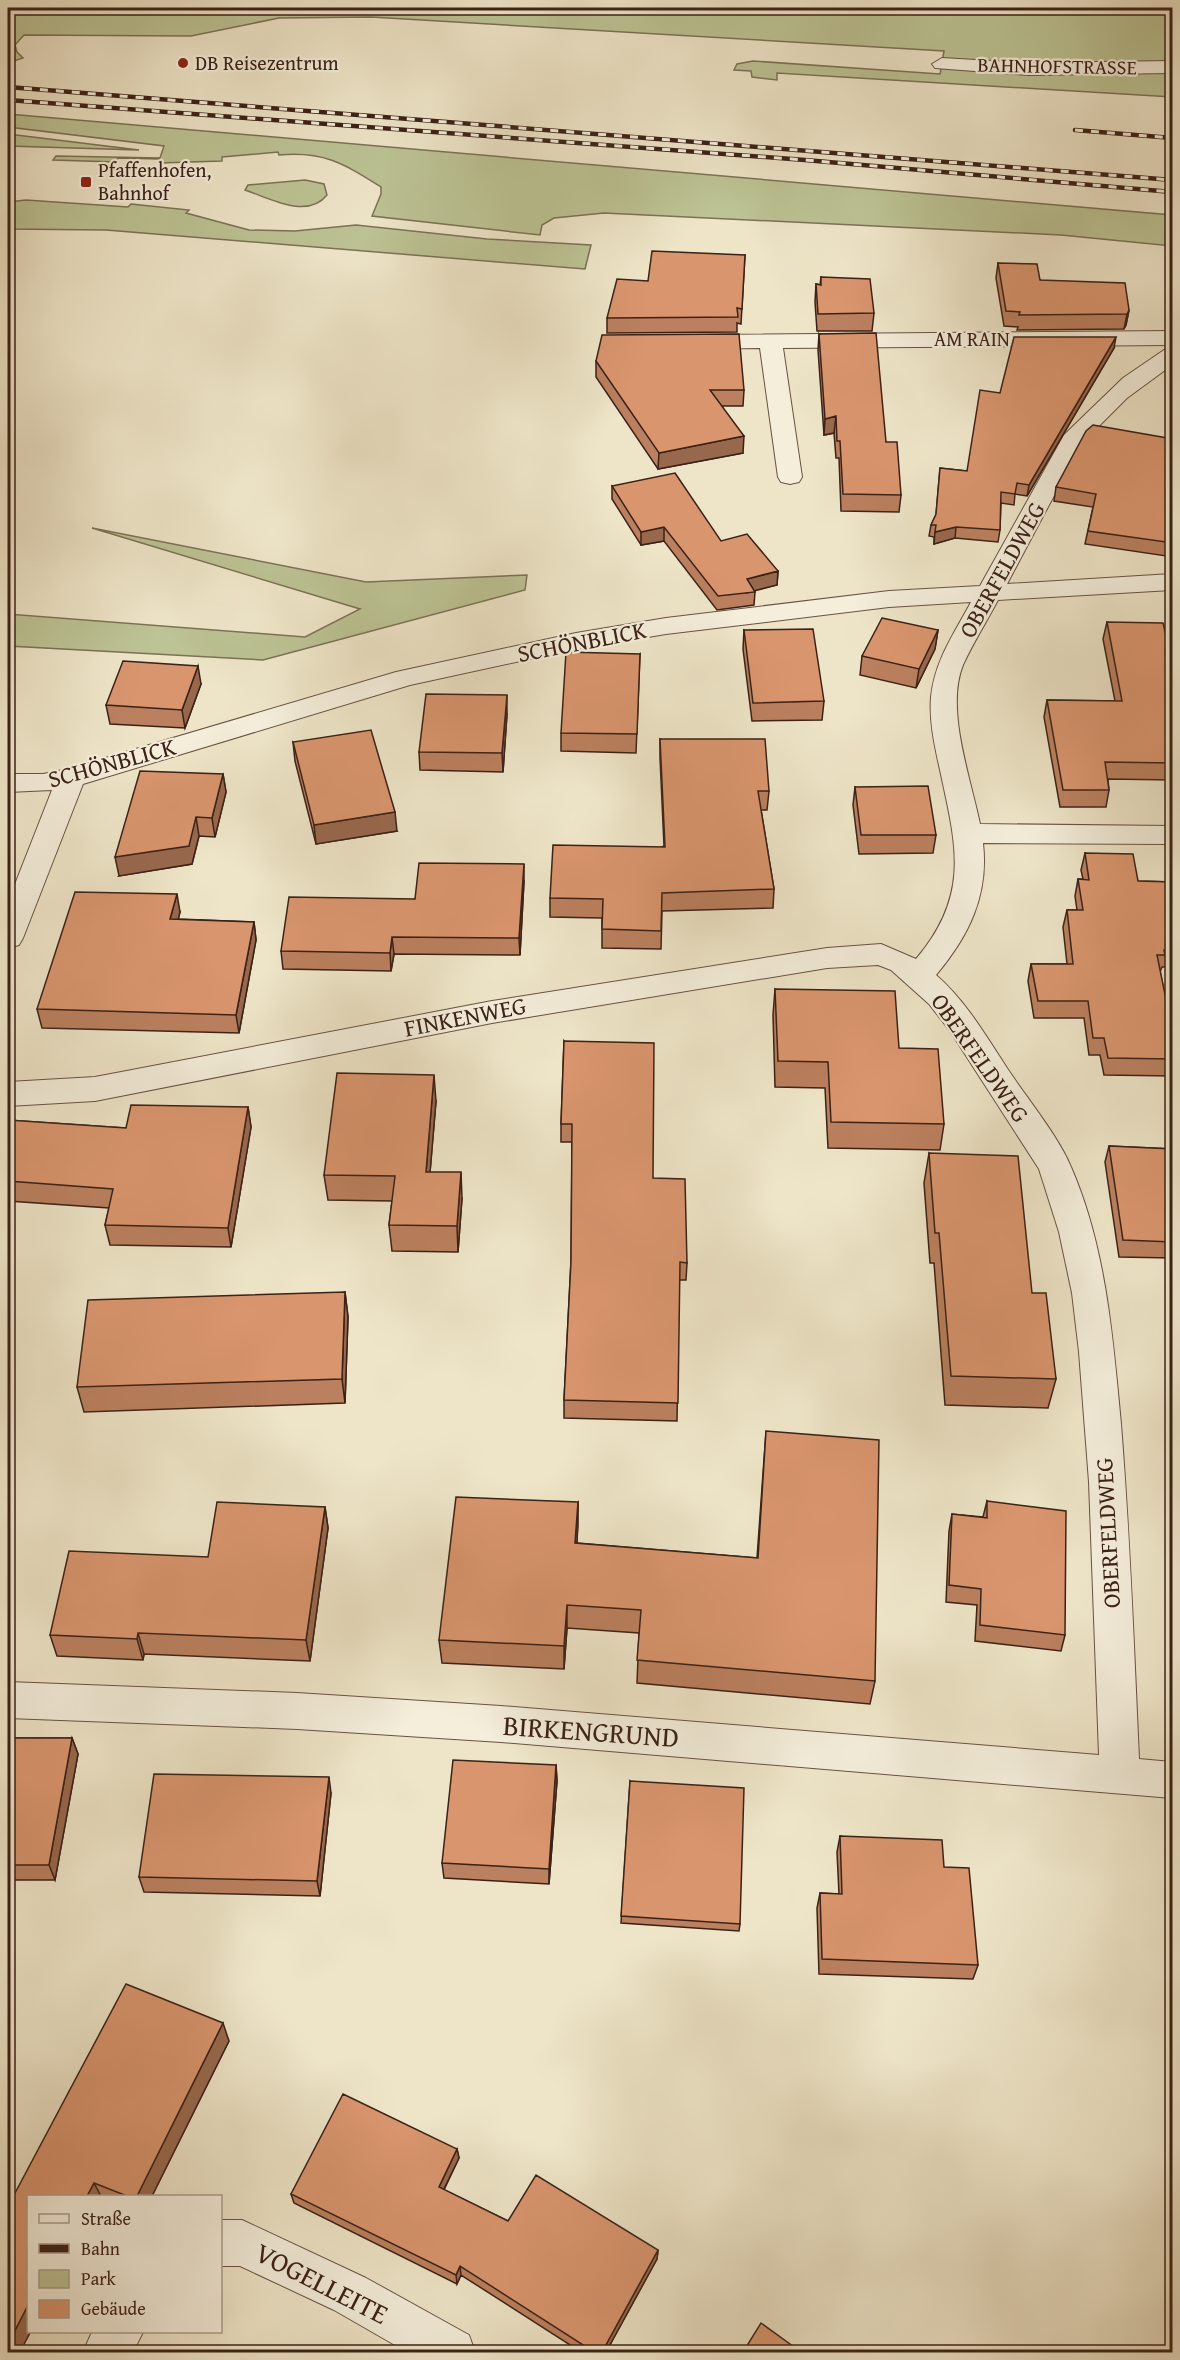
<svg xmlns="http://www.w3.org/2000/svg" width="1180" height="2360" font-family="'Gentium Book Plus',serif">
  <rect width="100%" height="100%" fill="#eee5c8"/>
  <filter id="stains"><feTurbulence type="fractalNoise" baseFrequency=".00333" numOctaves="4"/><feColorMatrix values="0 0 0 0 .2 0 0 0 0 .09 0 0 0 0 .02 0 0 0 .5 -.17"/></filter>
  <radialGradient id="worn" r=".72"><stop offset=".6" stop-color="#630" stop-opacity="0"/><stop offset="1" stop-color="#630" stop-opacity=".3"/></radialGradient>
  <path fill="#bcc394" stroke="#7c7256" stroke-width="1.5" d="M32 8H1172V97L777 73V80L752 77 751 71 734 70 737 64 753 61 940 74 944 51 371 17 279 18 191 36 24 35 15 45 17 52 23 58 8 63V14H29Z
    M8 114 1172 215V246L1061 235 604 213 554 218 542 225 540 235 372 216 381 194V187C344 164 325 151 279 155L278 152 222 157V161L159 163V159L118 158 116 162 53 160 56 156 160 158 164 146 8 127Z
    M8 134 139 150 8 146Z
    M305 180 324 184 327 195C307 220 269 198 245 190L248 185Z
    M26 200 128 207 131 204 189 210 186 213 249 230 295 231 356 225 487 239 591 245 585 269 106 230 8 229V202Z
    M92 528 366 582 527 575 525 590 263 660 8 646V614L305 637 360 609Z"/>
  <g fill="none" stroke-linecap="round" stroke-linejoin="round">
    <g stroke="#685243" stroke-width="2">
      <path id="minor" d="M942 58 1028 63 1172 61V73L1028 75 935 68 932 64Z
        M1172 331V345L783 348 802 477 799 482 790 484 781 482 778 477 760 348 694 349 686 347 683 342 686 337 694 335Z
        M1172 348V365L1127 398 1082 443 1007 584 1172 574V590L998 600C987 621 973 643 963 665 945 709 971 779 980 824L1172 826V844L983 843C989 895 969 936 936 975 966 1001 986 1036 1007 1068 1026 1097 1059 1137 1071 1167 1106 1247 1113 1338 1121 1424 1130 1535 1134 1647 1139 1759L1172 1762V1798L501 1742 297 1729 8 1718V1682L297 1693 501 1706 1099 1755 1089 1482 1079 1352 1072 1293 1059 1232 1039 1169 950 1031 929 1004 891 970 878 965 827 968 492 1023 95 1101 8 1106V1082L95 1077 492 1001 827 948 881 944 916 959C971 894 956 845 940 770 935 747 929 722 931 697 935 660 954 634 971 602L889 607 666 634 576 649 410 685 83 784 23 938 19 945 8 948V902L52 790 8 792V774H43L68 769 396 672 576 633 666 618 889 591 980 586 1064 435 1123 378 1164 350Z
        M220 2220H242L366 2278 469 2335 475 2352H407L334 2310 240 2266H220Z
        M92 2332H143L133 2352H83Z"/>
    </g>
    <use href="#minor" fill="#f4eedb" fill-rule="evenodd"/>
    <g stroke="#3b2117" stroke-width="4.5">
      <path id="rail" d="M8 87 1172 180
        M8 100 805 160 1172 192
        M1075 130 1172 138"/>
    </g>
    <use href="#rail" stroke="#f4eedb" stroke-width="3" stroke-dasharray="8" stroke-linecap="butt"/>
  </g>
  <path fill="#bb805f" stroke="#3b2117" stroke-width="1.5" d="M745 255 741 324 737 323V332L607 333V318L648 281Z
    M998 263 1040 280 1129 310 1126 325 1124 329 1017 330 1018 327 1004 326 996 278Z
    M821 277 874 313 872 331H817L815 302 816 284 820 285Z
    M819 334 886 442 901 495 899 512 841 511 839 458H836L834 433 824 435 818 350Z
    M1114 348 1027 496 1015 494 1014 505 1001 503 1000 530 998 542 955 538 934 544V537L929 536 931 525 936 515 940 468 967 471 1000 393Z
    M596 361 744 390 743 406H722L743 453 658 469 596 377Z
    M1173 439V557L1085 544 1093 507 1054 501 1056 487Z
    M612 486 721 541 778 571 777 585 754 590 755 592 754 605 717 610 664 541 641 545 612 499Z
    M1107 622 1173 663V780L1108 779 1109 790 1106 807H1060L1044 717 1047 700 1115 701 1103 639Z
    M744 630 824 701 822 720 752 721 743 649Z
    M938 630 935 649 916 688 860 675 862 656Z
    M640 654 636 753 561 751V733Z
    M201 684 185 728 110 724 106 705Z
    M507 714 503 772 420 770 419 752Z
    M660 739 769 791 767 810H761L774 889 773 908 662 911 661 949 602 948V918L550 917V898L664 846 660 758Z
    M293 742 397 831 316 844 295 761Z
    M223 774 226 792 215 837 199 836 192 864 119 876Z
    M855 787 936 835 933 853 859 854 853 805Z
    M1085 853 1138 881 1173 882V967H1162L1160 972 1173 1034V1076L1104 1075 1100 1055H1089L1084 1018H1034L1028 981 1031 964H1067L1063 927 1067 910H1077L1075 896 1078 879H1083L1081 870Z
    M524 881 520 955 394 954 391 971 283 969 281 951 415 899Z
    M180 912 178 919 254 922 256 940 239 1033 42 1028 37 1009Z
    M775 989 899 1048 944 1124 940 1150 828 1148 825 1088 775 1087 773 1015Z
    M564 1041 653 1178 687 1263 686 1280H679L677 1421 564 1418V1400L571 1261 572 1142H561V1124Z
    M436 1101 430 1172 462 1198 458 1252 392 1251 389 1225 392 1201 328 1200 324 1175Z
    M248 1107 251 1127 231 1247 110 1245 105 1225 109 1208 8 1201V1120L126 1128Z
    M1109 1146 1173 1149V1258L1119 1257 1105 1162Z
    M929 1153 1032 1293 1056 1379 1048 1408 945 1405 934 1263H930L924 1183Z
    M345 1292 348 1317 345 1403 84 1412 77 1387Z
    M766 1431 875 1681 870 1704 637 1683 639 1633 567 1628 564 1669 442 1663 439 1640 578 1502 577 1543 757 1558Z
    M987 1501 1065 1635 1061 1651 975 1641 977 1605 946 1602 949 1531 952 1514 983 1517Z
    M325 1507 328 1528 310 1661 144 1654 143 1660 57 1656 50 1635 208 1557Z
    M8 1738H72L78 1754 55 1880H8Z
    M556 1765 557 1781 549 1884 444 1878 442 1863Z
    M630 1781 740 1924 739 1931 621 1923Z
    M331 1793 320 1896 144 1892 139 1877Z
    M840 1836 944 1867 978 1965 973 1979 819 1974 817 1908 820 1893 839 1894 837 1852Z
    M229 2041 152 2196H28L15 2193Z
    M457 2149 459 2158 444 2190 508 2221 658 2250 657 2259 606 2352H581L461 2275 457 2284 294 2203 291 2194Z"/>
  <path fill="#98684d" stroke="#3b2117" stroke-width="1.5" d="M1129 310 1126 325 1124 329 1127 314Z
    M1116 337 1114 348 1027 496 1029 485Z
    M836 416 834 433 824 435 825 419Z
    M744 436 743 453 658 469 659 453Z
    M664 527V541L641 545V532Z
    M956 527 955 538 934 544 935 532Z
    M778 571 777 585 746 593 747 579Z
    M938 630 935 649 916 688 919 669Z
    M198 666 201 684 185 728 182 710Z
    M507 695V714L503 772 502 753Z
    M223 774 226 792 215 837 212 818Z
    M395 812 397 831 316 844 314 825Z
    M196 817 199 836 192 864 119 876 115 857Z
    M524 864V881L520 955 519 938Z
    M177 894 180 912 174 937 170 919Z
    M254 922 256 940 239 1033 236 1015Z
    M392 937 394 954 391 971 390 953Z
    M434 1075 436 1101 428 1197 426 1172Z
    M248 1107 251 1127 231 1247 228 1228Z
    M461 1172 462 1198 458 1252 457 1226Z
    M345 1292 348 1317 345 1403 342 1379Z
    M578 1502V1526L575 1567V1543Z
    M325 1507 328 1528 310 1661 306 1640Z
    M567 1605V1628L564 1669V1646Z
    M138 1633 144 1654 143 1660 137 1639Z
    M72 1738 78 1754 55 1880 49 1865Z
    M556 1765 557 1781 549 1884V1869Z
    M329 1777 331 1793 320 1896 317 1881Z
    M223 2023 229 2041 152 2196H137Z
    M457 2149 459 2158 440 2197 439 2187Z
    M94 2183 101 2196H87Z
    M658 2250 657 2259 606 2352H602Z
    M460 2266 461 2275 457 2284 456 2275Z
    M28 2305V2331H31L20 2352H8V2344Z"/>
  <path fill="#d9956e" stroke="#3b2117" stroke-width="1.5" d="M652 251 745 255 742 309 737 308 738 317 607 318 617 279 648 281Z
    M998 263 1037 264 1040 280 1125 283 1129 310 1127 314 1019 315 1020 312 1006 311Z
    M821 277 870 279 874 313 818 314 816 284 821 285Z
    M876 333 886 442H897L901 495 843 494 840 441H837L836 416 825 419 819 334Z
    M739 334 744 390H710L744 436 659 453 596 361 602 335Z
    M1014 337H1116L1029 485 1017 483 1015 494 1001 492 1000 530 956 527 935 532 936 525H931L936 514 940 468 967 471 980 390 1000 393Z
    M1093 425 1173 439V543L1088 531 1096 494 1056 487 1086 431Z
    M675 473 721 541 747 534 778 571 747 579 755 592 718 596 664 527 641 532 612 486Z
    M882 618 938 630 919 669 862 656Z
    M1107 622 1163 623 1173 663V763L1105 762 1109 790H1063L1047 700 1122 701Z
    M813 629 824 701 753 703 744 630Z
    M566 652 640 654 637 734 561 733Z
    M123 661 198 666 182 710 106 705Z
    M426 694 507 695 502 753 419 752Z
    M371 730 395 812 314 825 293 742Z
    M660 739H765L769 791H758L774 889 662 893 661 931 602 929 603 899 550 898 553 845 665 847Z
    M140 771 223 774 212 818 196 817 189 846 115 857Z
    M928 786 936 835H861L855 787Z
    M1085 853 1133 854 1138 881 1173 882V950H1164L1165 955H1157L1173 1034V1059L1108 1058 1104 1038H1093L1088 1001H1038L1031 964H1073L1067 910H1083L1078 879 1089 880Z
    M419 863 524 864 519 938 392 937 390 953 281 951 289 897 415 899Z
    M75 892 177 894 170 919 254 922 236 1015 37 1009Z
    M775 989 895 991 899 1048 938 1049 944 1124 831 1122 828 1062 778 1061Z
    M564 1041 654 1043 653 1178 685 1179 687 1263 680 1262 678 1403 564 1400 571 1261 572 1124H561Z
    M337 1073 434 1075 426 1172H461L457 1226 389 1225 395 1176 324 1175Z
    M131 1105 248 1107 228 1228 105 1225 113 1189 8 1181V1120L126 1128Z
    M1109 1146 1173 1149V1242L1123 1240Z
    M929 1153 1018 1156 1032 1293H1046L1056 1379 951 1376 939 1233H935Z
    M345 1292 342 1379 77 1387 88 1300Z
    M766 1431 879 1440 875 1681 637 1660 641 1610 567 1605 564 1646 439 1640 456 1497 578 1502 575 1543 758 1558Z
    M987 1501 1066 1511 1065 1635 980 1625 981 1589 949 1585 952 1514 987 1518Z
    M217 1502 325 1507 306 1640 138 1633 137 1639 50 1635 69 1551 208 1557Z
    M8 1738H72L49 1865H8Z
    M453 1760 556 1765 549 1869 442 1863Z
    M154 1774 329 1777 317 1881 139 1877Z
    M630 1781 744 1788 740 1924 621 1916Z
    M840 1836 942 1840 944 1867 969 1868 978 1965 822 1959 820 1893 842 1894Z
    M126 1984 223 2023 137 2196H127L94 2183 87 2196H28V2305L8 2344V2190L15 2193Z
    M343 2094 457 2149 439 2187 508 2221 536 2175 658 2250 602 2352H594L460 2266 456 2275 291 2194Z
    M761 2323 801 2352H743Z"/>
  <g fill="#8f2418" stroke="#f4eedb" stroke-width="2">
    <circle cx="183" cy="63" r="6"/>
    <rect x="80" y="176" width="12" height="12" rx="3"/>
  </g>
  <g text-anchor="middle" stroke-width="4.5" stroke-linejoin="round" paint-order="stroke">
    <g font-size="20" fill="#3b2117" stroke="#f4eedb" text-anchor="start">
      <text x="195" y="70">DB Reisezentrum</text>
      <text x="98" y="177">Pfaffenhofen,<tspan x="98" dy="23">Bahnhof</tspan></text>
    </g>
    <g font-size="20" fill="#3b2117" stroke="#f4eedb">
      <text transform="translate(1057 66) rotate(1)" y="7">BAHNHOFSTRASSE</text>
      <text x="972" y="346">AM RAIN</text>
    </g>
    <g font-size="24" fill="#3b2117" stroke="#f4eedb">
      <text transform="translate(1002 570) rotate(-61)" y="8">OBERFELDWEG</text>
      <text transform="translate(582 642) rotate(-11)" y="8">SCHÖNBLICK</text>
      <text transform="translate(112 763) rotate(-15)" y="8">SCHÖNBLICK</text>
      <text transform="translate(465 1017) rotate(-11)" y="8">FINKENWEG</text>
      <text transform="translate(980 1058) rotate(55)" y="8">OBERFELDWEG</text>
      <text transform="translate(1108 1533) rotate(-93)" y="8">OBERFELDWEG</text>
    </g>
    <g font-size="28" fill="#3b2117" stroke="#f4eedb">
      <text transform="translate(591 1731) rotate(4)" y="10">BIRKENGRUND</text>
      <text transform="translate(322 2283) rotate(27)" y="10">VOGELLEITE</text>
    </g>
  </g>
  <rect width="1180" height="2360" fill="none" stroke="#eee5c8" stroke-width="30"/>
  <rect x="9" y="9" width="1162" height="2342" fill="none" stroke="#3b2117" stroke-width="3"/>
  <rect x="15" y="15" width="1150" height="2330" fill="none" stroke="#3b2117" stroke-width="1.5"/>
  <rect x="27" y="2195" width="195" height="138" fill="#f4eedb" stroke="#aa9c8d" stroke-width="1.5"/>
  <rect x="39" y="2214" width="30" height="9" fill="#f4eedb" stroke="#aa9c8d" stroke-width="1.5"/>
  <text x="81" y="2225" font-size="18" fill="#3b2117">Straße</text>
  <rect x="39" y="2244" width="30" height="9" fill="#3b2117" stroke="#aa9c8d" stroke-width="1.5"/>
  <text x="81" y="2255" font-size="18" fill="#3b2117">Bahn</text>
  <rect x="39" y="2270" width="30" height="18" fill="#bcc394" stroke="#aa9c8d" stroke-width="1.5"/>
  <text x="81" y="2285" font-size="18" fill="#3b2117">Park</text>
  <rect x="39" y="2300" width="30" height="18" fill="#d9956e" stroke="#aa9c8d" stroke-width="1.5"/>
  <text x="81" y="2315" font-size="18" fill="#3b2117">Gebäude</text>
  <rect width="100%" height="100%" filter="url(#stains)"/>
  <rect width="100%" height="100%" fill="url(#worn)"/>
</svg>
